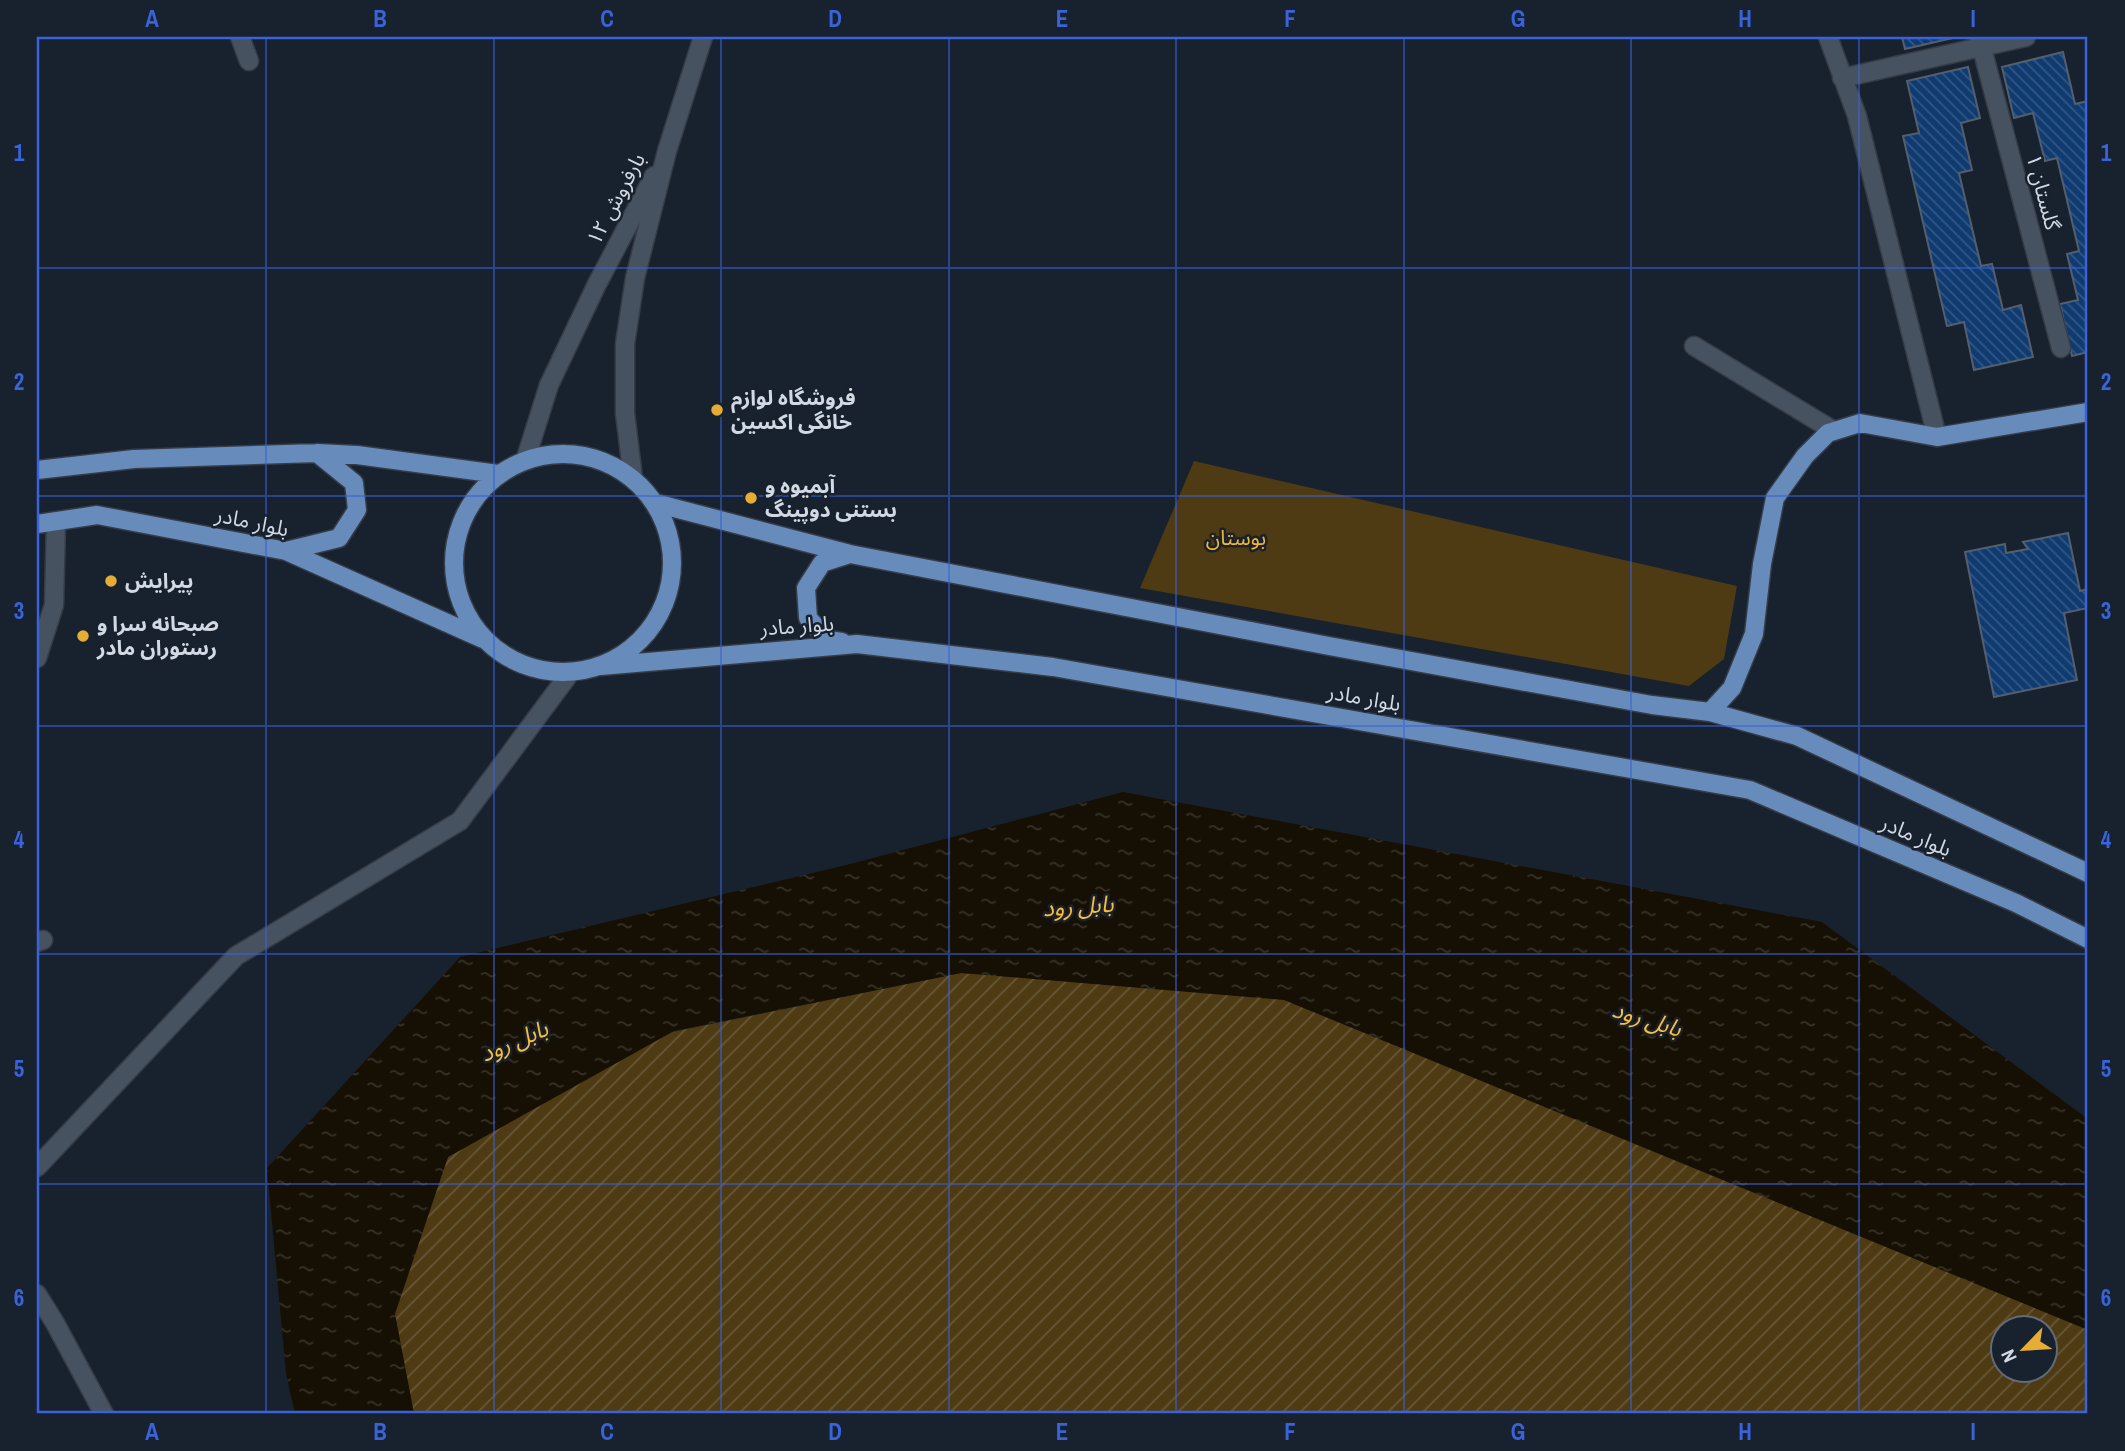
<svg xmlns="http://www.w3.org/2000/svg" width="2125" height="1451" font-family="'Archivo Narrow','Noto Sans Arabic',sans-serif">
  <defs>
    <pattern id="garden-furrows" width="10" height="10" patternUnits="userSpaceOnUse" patternTransform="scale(1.75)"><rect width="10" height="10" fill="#4e3b14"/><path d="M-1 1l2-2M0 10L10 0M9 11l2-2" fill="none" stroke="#675736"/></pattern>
    <pattern id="water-ripples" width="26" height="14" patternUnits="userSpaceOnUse" patternTransform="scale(1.75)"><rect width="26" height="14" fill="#161004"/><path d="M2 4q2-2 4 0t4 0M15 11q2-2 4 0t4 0" fill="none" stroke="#373228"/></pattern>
    <pattern id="building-back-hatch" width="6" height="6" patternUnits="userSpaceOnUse" patternTransform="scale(1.75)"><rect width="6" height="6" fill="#0f3b70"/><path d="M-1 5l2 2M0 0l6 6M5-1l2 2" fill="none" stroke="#315784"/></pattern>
  </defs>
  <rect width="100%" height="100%" fill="#18212e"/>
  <path fill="#4e3b14" d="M1194 461 1737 586 1724 659 1689 686 1140 588Z"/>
  <path fill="url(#garden-furrows)" fill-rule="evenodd" d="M961 973 1183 986 1484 1027 2088 1317V1414H414L392 1300 448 1157 667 1033ZM2002 1328H2044V1370H2002Z"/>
  <path fill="url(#water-ripples)" d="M1123 792 1822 922 2088 1119V1330L1284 1000 961 973 674 1031 448 1157 395 1314 414 1414H295L286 1374 267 1168 460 957 846 865Z"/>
  <path fill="url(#building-back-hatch)" stroke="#535f6e" stroke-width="2" d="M1902 37H1957L1905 49Z
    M2063 52 2075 104 2088 101V352L2072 356 2060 304 2078 300 2067 254 2079 251 2057 158 2045 161 2033 113 2014 118 2002 67Z
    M1968 67 1980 118 1961 123 1972 170 1959 173 1981 266 1992 264 2003 310 2021 305 2033 357 1974 370 1964 322 1947 326 1903 136 1919 133 1907 81Z
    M2068 533 2080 591 2088 589V608L2064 613 2077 680 1994 697 1965 552 2005 544 2006 553 2028 549 2023 542Z"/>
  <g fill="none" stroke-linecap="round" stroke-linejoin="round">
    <g stroke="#353c47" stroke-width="21">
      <path id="minor" d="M240 37 249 61
        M1828 37 1857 116 1937 437
        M1979 37 2061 348
        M1842 78 2026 37
        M1694 346 1834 431
        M526 458 549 385 597 284 654 176
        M633 478 625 413V344L635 278 667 151 703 37
        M37 658 54 605 56 521
        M37 942 43 940
        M37 1167 236 956 460 821 570 673
        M37 1294 55 1323 104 1414"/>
    </g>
    <g stroke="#353c47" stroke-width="21">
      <path id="primary" d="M454 563a109 109 0 1 1 218 0a109 109 0 1 1-218 0Z
        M37 470 134 459 317 453 357 455 498 474
        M655 503 850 554 1329 646 1652 705 1710 712 1797 736 2088 873
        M37 524 97 515 286 551 483 639
        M286 551 339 538 357 510 354 483 317 453
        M842 642 828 640 808 618 806 588 822 563 850 554
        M601 666 857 644 1053 667 1750 790 2016 903 2088 939
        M1710 712 1732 688 1754 634 1762 564 1775 498 1805 456 1828 433 1860 423 1937 437 2088 412"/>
    </g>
    <use href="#minor" stroke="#475261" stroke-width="18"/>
    <use href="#primary" stroke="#678bba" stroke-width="18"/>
  </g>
  <path fill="none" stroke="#3863da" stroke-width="2" stroke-opacity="0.55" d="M266 37V1414M494 37V1414M721 37V1414M949 37V1414M1176 37V1414M1404 37V1414M1631 37V1414M1859 37V1414M37 268H2088M37 496H2088M37 726H2088M37 954H2088M37 1184H2088"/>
  <g fill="#e6ad36" stroke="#18212e" stroke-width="2.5">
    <circle cx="717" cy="410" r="7"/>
    <circle cx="751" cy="498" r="7"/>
    <circle cx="111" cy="581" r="7"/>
    <circle cx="83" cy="636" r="7"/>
  </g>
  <g text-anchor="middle" stroke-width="5" stroke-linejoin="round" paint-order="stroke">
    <g font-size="21" fill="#d2d9e2" stroke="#18212e">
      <text transform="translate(2043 192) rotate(75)" y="7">گلستان ۱</text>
      <text transform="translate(616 199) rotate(-62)" y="7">بارفروش ۱۲</text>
      <text transform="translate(252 522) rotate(12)" y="7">بلوار مادر</text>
      <text transform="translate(797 626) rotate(-4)" y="7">بلوار مادر</text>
      <text transform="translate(1364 698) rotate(10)" y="7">بلوار مادر</text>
      <text transform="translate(1916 836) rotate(23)" y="7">بلوار مادر</text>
    </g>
    <g font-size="21" font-weight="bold" fill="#d2d9e2" stroke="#18212e" text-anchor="start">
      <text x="731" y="405">فروشگاه لوازم<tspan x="731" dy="24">خانگی اکسین</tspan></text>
      <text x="765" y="493">آبمیوه و<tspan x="765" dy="24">بستنی دوپینگ</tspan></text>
      <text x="125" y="588">پیرایش</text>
      <text x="97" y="631">صبحانه سرا و<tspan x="97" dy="24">رستوران مادر</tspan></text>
    </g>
    <g font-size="21" fill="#f6b62a" stroke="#18212e">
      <text x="1236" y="545">بوستان</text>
    </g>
    <g font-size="23" font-style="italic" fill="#fdbd34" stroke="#18212e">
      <text transform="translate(1078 906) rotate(-4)" y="8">بابل رود</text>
      <text transform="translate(1647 1019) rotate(17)" y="8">بابل رود</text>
      <text transform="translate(514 1041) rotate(-23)" y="8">بابل رود</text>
    </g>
  </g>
  <rect width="2125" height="1451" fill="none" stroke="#18212e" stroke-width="77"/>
  <g transform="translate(2024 1349) rotate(245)"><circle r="33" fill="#18212e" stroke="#626b76" stroke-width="2"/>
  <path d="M0-5L12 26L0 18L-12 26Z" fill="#e6ad36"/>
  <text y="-10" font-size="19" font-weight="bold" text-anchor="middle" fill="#d2d9e2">N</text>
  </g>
  <rect x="38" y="38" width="2048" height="1374" fill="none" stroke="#3863da" stroke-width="2.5"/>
  <g font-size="23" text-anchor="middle" font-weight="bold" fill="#3863da">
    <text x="152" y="27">A</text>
    <text x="380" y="27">B</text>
    <text x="607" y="27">C</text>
    <text x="835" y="27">D</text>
    <text x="1062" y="27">E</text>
    <text x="1290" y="27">F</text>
    <text x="1518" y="27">G</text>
    <text x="1745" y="27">H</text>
    <text x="1973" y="27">I</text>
    <text x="19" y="161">1</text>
    <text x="2106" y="161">1</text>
    <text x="19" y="390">2</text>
    <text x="2106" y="390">2</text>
    <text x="19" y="619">3</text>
    <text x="2106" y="619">3</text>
    <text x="19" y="848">4</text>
    <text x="2106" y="848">4</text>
    <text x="19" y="1077">5</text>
    <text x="2106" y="1077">5</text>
    <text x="19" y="1306">6</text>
    <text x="2106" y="1306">6</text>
    <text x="152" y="1440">A</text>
    <text x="380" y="1440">B</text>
    <text x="607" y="1440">C</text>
    <text x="835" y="1440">D</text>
    <text x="1062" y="1440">E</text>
    <text x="1290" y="1440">F</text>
    <text x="1518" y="1440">G</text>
    <text x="1745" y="1440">H</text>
    <text x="1973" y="1440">I</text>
  </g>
</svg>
